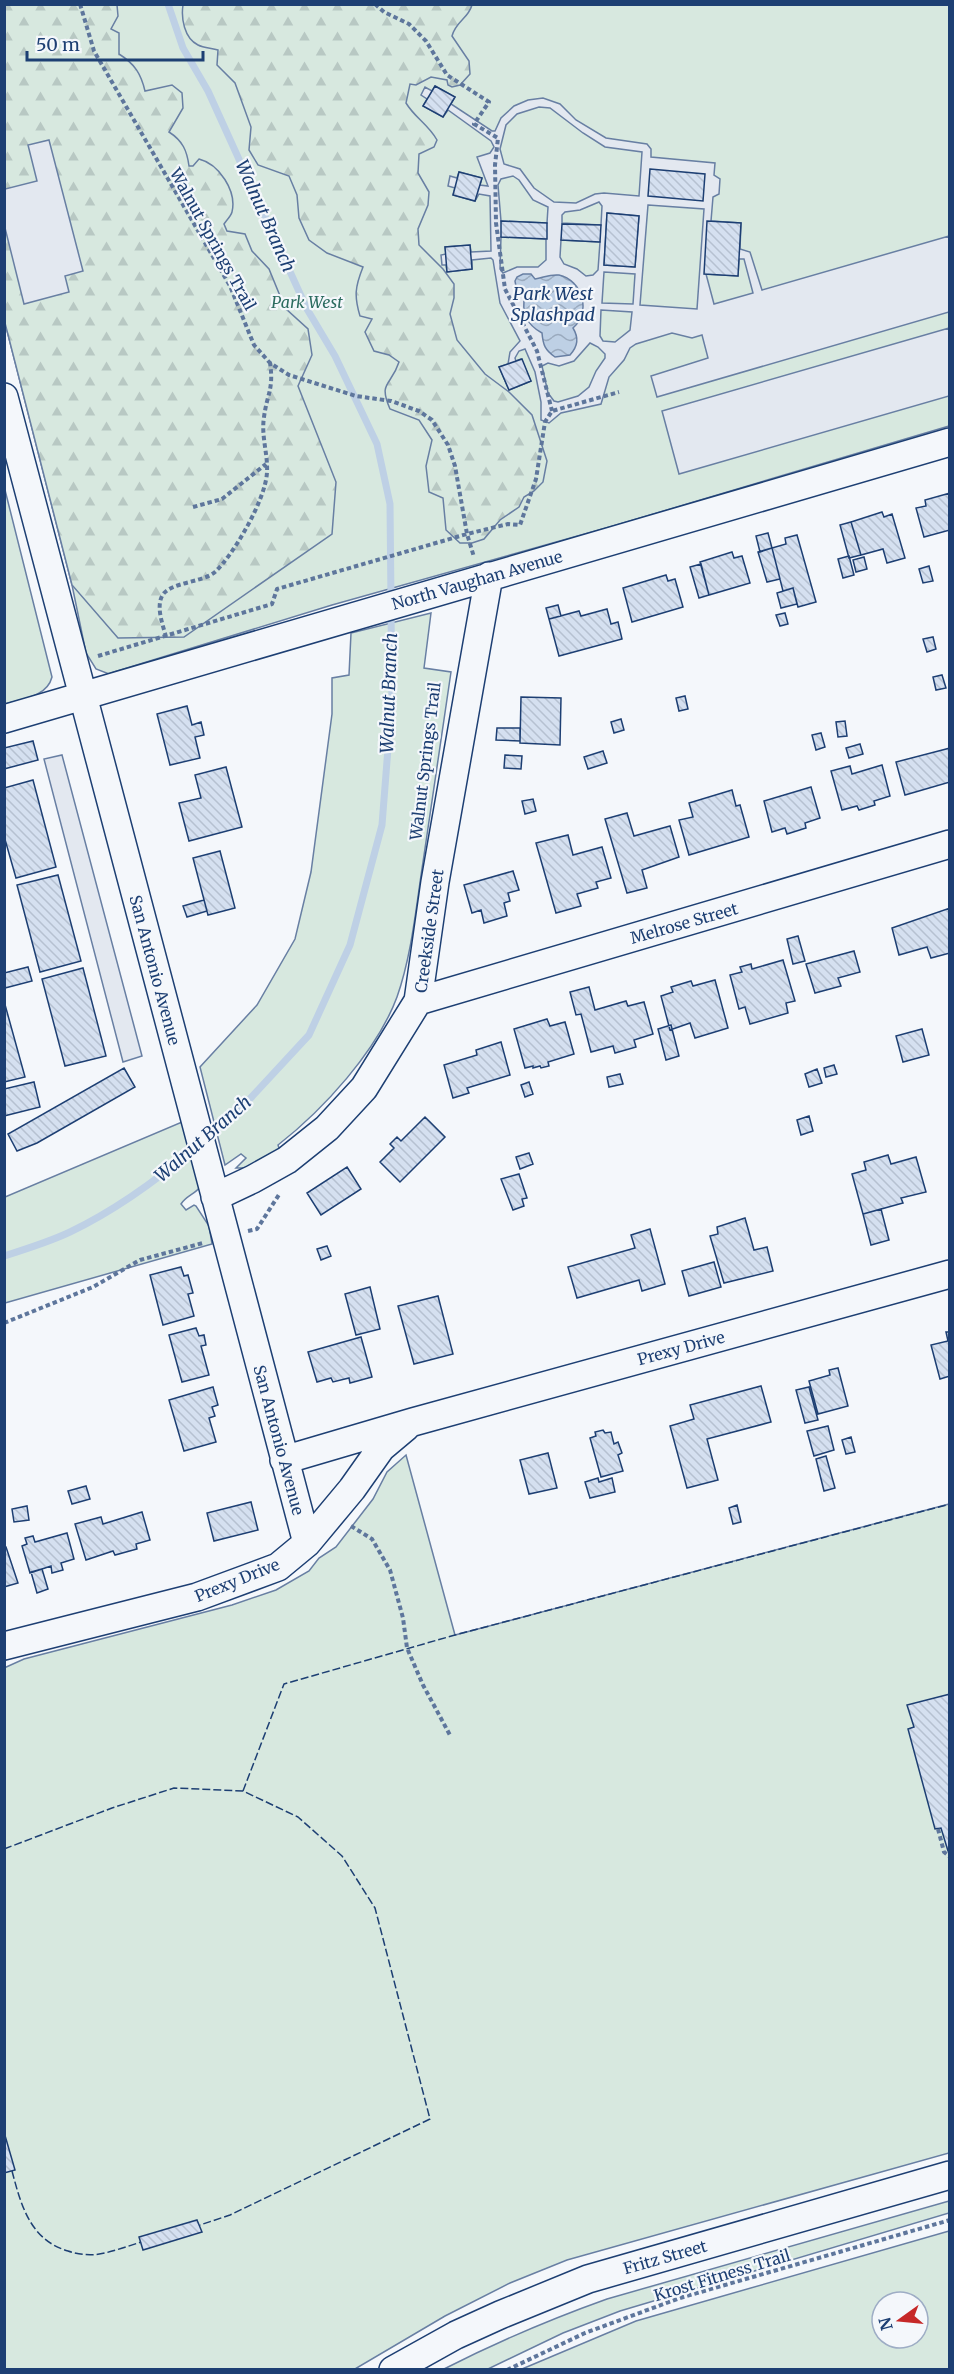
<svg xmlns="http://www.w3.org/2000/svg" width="954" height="2374" font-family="Merriweather,serif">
  <defs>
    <pattern id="forest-firs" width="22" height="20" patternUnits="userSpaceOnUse" patternTransform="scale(1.5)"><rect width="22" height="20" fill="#d7e8df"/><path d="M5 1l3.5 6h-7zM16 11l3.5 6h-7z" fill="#b8c8c3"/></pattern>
    <pattern id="water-waves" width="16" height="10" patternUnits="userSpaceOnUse" patternTransform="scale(1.5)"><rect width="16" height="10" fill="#bed0e5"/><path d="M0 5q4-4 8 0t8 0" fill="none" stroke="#9aaabe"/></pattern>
    <pattern id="building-back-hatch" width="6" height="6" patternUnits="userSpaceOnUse" patternTransform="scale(1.5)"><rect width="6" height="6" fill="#d5e0f0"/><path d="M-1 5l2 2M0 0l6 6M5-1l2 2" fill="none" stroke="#b6c1d1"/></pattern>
  </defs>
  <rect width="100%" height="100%" fill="#f4f7fb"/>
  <path fill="#d7e8df" stroke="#687fa3" stroke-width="1.5" fill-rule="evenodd" d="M4 5H949V426L613 526 332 605 114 672 109 674 96 669 86 653 72 585 5 323Z
    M5 490 52 677C47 697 22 699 5 704Z
    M431 613 424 668 451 672C442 736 432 799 423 862 416 907 412 954 397 997 377 1051 323 1110 278 1145L281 1154 246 1168H236L246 1158 241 1154 225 1165 200 1067 257 1005 295 939 311 872 332 714V678L349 675 351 633Z
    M182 1122 200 1187C195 1194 186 1196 181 1204L186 1210 194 1205 196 1206 209 1226 212 1244 5 1303V1197Z
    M406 1455 455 1635 949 1504V2153L567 2260 510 2283 445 2316 355 2369H5L4 1668 24 1659 232 1605 276 1590 309 1571 319 1558 336 1547 373 1499 387 1472Z
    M949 2201V2213L620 2311 563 2333 488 2369H444C497 2342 551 2319 607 2299Z
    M949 2231V2369H522L636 2321ZM882 2302H918V2338H882Z"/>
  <path fill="url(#forest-firs)" stroke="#687fa3" stroke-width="1.5" d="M4 5H117L118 16 111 29 119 33V54C135 64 141 74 145 91L172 85 182 93 183 108 169 132C183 141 187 151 189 166H193L199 159C219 164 237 191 232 212 231 216 226 221 224 224L227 231 245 234 252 251 269 269 285 308 308 329 312 355 298 386 336 482 332 534 184 637 118 638 72 585 5 323Z
    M183 5H472C468 19 456 21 452 36L469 61 470 74 460 85 452 87 448 85 447 80 431 77 416 85 410 84 406 103C415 118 428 124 437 140L434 147 419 154 418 173 429 192 428 205 418 229 419 245 443 269 454 284V298L450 314 457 340 485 374 509 392 532 415 547 461 543 482 534 491 524 497 519 507 500 520 484 539 472 543H460L446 530 443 498 429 492 426 466 432 440 419 420 390 409C378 381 391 387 399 362L389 355 374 351 365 332 372 319 360 316C354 296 355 287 363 267L327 253 309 240 299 218 297 195 289 176 258 165 249 150 251 127 235 83 217 65 218 50C212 48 204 48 198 45 184 38 181 18 183 5Z"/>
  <path fill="#e3e8f0" stroke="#687fa3" stroke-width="1.5" fill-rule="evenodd" d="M435 86 455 97 451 104 492 131H495L501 118 514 106 528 100 543 98 560 104 576 120 606 138 647 144 651 149V157L715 163 714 175 720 179 719 194 713 197 711 221 741 223 740 249 750 252 762 290 949 236V312L657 397 651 376 708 358 702 335 692 338 672 333 636 344 630 348 624 360 609 377 601 404 561 413 549 423 541 420V402L535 372 525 349 519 351 515 358 516 361 521 359 531 381 509 390 499 367 508 364 510 352 520 341 500 303 493 260 491 258 472 260V269L447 272 446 265H442L441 255 446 254 445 247 470 245 471 252 491 251 490 196 479 194 475 201 453 195 455 188 448 186 450 176 457 178 459 172 482 178 480 185 488 186 477 157 490 153 494 147 491 141 448 110 443 117 423 106 427 99 421 95 425 87 432 91ZM539 107 550 108 583 133 605 147 642 152 639 196 604 193 595 194 576 203 554 202 534 188 520 169 504 164 500 149 506 125 517 114ZM513 176 519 180 533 200 548 207 547 223 501 221 498 185 501 179ZM599 202 602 206 601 225 562 223V215L565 212 580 210ZM648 205 704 209 697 309 640 305ZM607 213 639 216 635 267 604 265ZM501 237 546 239V260L538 267H517L503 273 500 269ZM561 240 600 242 598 270 593 275 586 276 577 269 564 264 560 257ZM739 259H744L753 293 714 304 706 274 738 276ZM604 272 635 274 633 304 602 303ZM601 310 632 312 630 330 615 342 603 341 600 336ZM590 343 598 347 605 354V358L596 371 589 387 578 396 558 402 554 401 548 393 542 366 548 363 559 366 574 361Z
    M49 140 83 271 65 276 69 292 24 304 5 228V189L37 181 28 145Z
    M949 328V396L679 474 662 411Z
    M62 755 142 1056 123 1062 44 759Z"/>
  <path fill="url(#water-waves)" stroke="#687fa3" stroke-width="1.5" d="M523 274H531L535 279C543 278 549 274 559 275 582 280 592 312 573 328 579 338 578 346 570 355L555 357C545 350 543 345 542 333 527 325 521 312 525 295L517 292 515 281 517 277Z"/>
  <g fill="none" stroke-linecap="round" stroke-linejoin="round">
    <path stroke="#bed0e5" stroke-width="7" d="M168 4 183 48 208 91 307 309 335 356 377 444 390 504 391 600
      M207 1138 247 1102 309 1035 350 945 382 825 392 697 391 611
      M4 1256C26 1249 49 1242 70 1232 116 1210 156 1181 196 1147"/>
  </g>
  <path fill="url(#building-back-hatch)" stroke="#1d3f73" stroke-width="1.5" d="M435 86 455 97 443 117 423 106Z
    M650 169 705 174 703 201 648 196Z
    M459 172 482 178 475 201 453 195Z
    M607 213 639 216 635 267 604 265Z
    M501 221 547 223V239L501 237Z
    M707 221 741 223 738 276 704 274Z
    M562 224 601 225 600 242 561 240Z
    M470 245 472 269 447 272 445 247Z
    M522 359 531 381 509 390 499 367Z
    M950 493V530L924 537 916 508 926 506 925 500Z
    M882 512 884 517 892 514 905 558 887 563 883 549 861 555 851 522Z
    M851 522 861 555 849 558 840 525Z
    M768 533 772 548 760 552 756 536Z
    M797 535 816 602 798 607 793 588 783 591 772 548 786 544 785 538Z
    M772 548 780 579 767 582 758 552Z
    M732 552 734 558 742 556 750 583 709 595 700 562Z
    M849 556 854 575 843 578 838 559Z
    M864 557 867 569 856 572 853 560Z
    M701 564 709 595 699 598 690 567Z
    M929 566 933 581 923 583 919 569Z
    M666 575 668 581 675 579 683 607 632 622 623 588Z
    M793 588 797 604 781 608 777 593Z
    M558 605 561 616 549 619 546 608Z
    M607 609 611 624 618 622 622 639 559 656 549 619 579 611 581 616Z
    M785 613 788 624 780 626 776 615Z
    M933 637 936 649 927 652 923 639Z
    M942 675 946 688 936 690 933 677Z
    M685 696 688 709 679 711 676 698Z
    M521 697 561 698 560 745 520 743Z
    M187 706 192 725 201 722 204 735 195 737 200 758 170 765 157 714Z
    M621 719 624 730 614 733 611 722Z
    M845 721 847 736 838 737 836 722Z
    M497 728H520V741L496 740Z
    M821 733 825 747 816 750 812 735Z
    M33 741 38 760 4 769V748Z
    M33 741 38 760 4 769V748Z
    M860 744 863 754 849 758 846 748Z
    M950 748V782L905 795 896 762Z
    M603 751 607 763 588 769 584 757Z
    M505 755 522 756 521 769 504 768Z
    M882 765 890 796 874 801 875 805 859 810 857 806 842 810 831 771 850 766 852 774Z
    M226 767 242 827 189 841 179 803 201 798 195 775Z
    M33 780 56 867 16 878 4 836V788Z
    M811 787 820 818 805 823 806 828 787 834 785 828 772 832 764 801Z
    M732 790 736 806 740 805 749 837 689 855 679 820 693 817 689 803Z
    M533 799 536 811 525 814 522 801Z
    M627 813 634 836 670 826 679 857 642 870 647 888 627 893 605 819Z
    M568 835 573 855 602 847 611 878 596 882 598 888 577 894 581 906 556 913 536 843Z
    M220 851 235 908 208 915 193 858Z
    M513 871 519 890 508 893 510 901 504 903 507 916 484 923 481 910 472 913 464 885Z
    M58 875 81 961 40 972 17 885Z
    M204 900 207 911 187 917 183 906Z
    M950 908V953L931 958 927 947 899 955 892 928Z
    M798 936 805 961 793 964 787 939Z
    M854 951 860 972 838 978 841 986 815 993 806 964Z
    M783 960 795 1001 786 1003 788 1013 750 1024 745 1007 739 1009 730 975 742 972 740 967 751 964 752 969Z
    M28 967 32 981 5 988 4 973Z
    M83 968 106 1056 65 1066 42 979Z
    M715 980 728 1028 695 1038 690 1023 670 1030 661 996 673 992 671 987 691 981 693 986Z
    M589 987 595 1010 626 1001 628 1006 644 1002 653 1034 634 1040 636 1047 615 1053 613 1046 591 1052 581 1014 576 1015 570 992Z
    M4 1001 25 1077 4 1082Z
    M547 1019 550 1026 565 1022 574 1054 548 1062 549 1066 541 1068 540 1066 533 1068V1066L525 1068 514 1029Z
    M671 1025 679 1056 666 1060 658 1029Z
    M922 1029 929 1055 903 1062 896 1036Z
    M501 1042 510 1075 467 1088 469 1093 453 1098 444 1065 477 1055 476 1050Z
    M834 1065 837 1074 826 1077 824 1068Z
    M124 1068 135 1087 37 1143 17 1151 8 1134Z
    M817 1069 822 1083 809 1087 805 1074Z
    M620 1074 623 1084 609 1087 607 1077Z
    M34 1082 40 1107 4 1116V1089Z
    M529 1082 533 1094 525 1097 521 1085Z
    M809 1116 813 1131 801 1135 797 1120Z
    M425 1117 445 1137 400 1182 380 1162 394 1148 390 1144 397 1137 401 1141Z
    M529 1153 533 1164 520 1169 516 1157Z
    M888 1155 891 1164 916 1157 926 1192 901 1198 903 1203 863 1214 852 1174 866 1170 864 1162Z
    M347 1167 361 1189 321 1215 307 1193Z
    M519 1174 527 1198 522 1199 524 1206 513 1210 501 1179Z
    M881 1209 889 1240 871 1245 863 1214Z
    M745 1218 754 1250 767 1247 773 1271 724 1283 710 1236 718 1234 717 1227Z
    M650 1229 665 1284 642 1291 639 1280 577 1298 568 1267 635 1248 631 1235Z
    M327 1246 331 1256 321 1260 317 1249Z
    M714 1262 721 1287 689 1296 682 1271Z
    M181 1267 184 1276 188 1275 193 1293 188 1294 194 1316 163 1325 150 1275Z
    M370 1287 380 1329 356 1335 345 1294Z
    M438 1296 453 1354 414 1364 398 1306Z
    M196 1328 199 1336 204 1335 206 1345 201 1346 209 1375 182 1382 169 1335Z
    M946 1332H950V1376L940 1379 931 1345 948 1341Z
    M361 1337 372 1377 350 1383 349 1378 333 1382 331 1378 317 1382 308 1352Z
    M838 1368 848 1406 818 1414 809 1381 830 1375 829 1370Z
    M761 1386 771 1422 707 1439 718 1480 687 1488 670 1426 694 1419 690 1405Z
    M213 1387 218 1405 212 1407 215 1416 209 1418 216 1442 184 1451 169 1400Z
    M809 1387 818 1420 805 1423 796 1390Z
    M828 1426 834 1450 814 1456 807 1431Z
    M603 1430 605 1433 611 1432 614 1444 618 1442 622 1453 618 1455 623 1471 601 1477 590 1438 596 1436 595 1432Z
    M851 1437 855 1452 846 1454 842 1440Z
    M548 1453 557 1488 529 1494 520 1460Z
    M826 1456 835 1488 824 1491 816 1459Z
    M598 1478 599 1482 612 1478 615 1492 590 1498 585 1482Z
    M86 1486 90 1499 72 1504 68 1491Z
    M251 1502 258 1530 214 1541 207 1513Z
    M737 1505 741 1522 733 1524 729 1508Z
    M27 1506 29 1520 14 1522 12 1509Z
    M142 1512 150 1540 136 1544 137 1549 115 1555 113 1551 86 1560 75 1524 101 1517 103 1524Z
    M67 1533 74 1559 61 1563 63 1570 52 1573 51 1566 30 1573 22 1546 27 1544 25 1538 33 1536 35 1542Z
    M4 1547H6L18 1583 4 1587Z
    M42 1569 48 1589 37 1593 31 1572Z
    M950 1694V1851H948L941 1828 935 1829 908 1729 914 1727 907 1705Z
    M4 2132 15 2170 4 2173Z
    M197 2220 202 2232 143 2250 139 2237Z"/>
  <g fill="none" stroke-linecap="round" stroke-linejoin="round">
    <g stroke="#1d3f73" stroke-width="30">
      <path id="minor" d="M4 397 307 1543
        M4 719 950 442
        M418 1001 950 844
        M215 1197 253 1179 287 1160 327 1128 364 1088 418 1001 435 882 489 576
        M284 1460 413 1422 950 1274
        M4 1646 197 1597 278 1567 307 1543 352 1489 381 1448 406 1427
        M393 2370 456 2335 500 2315 588 2279 950 2175"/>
    </g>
    <path stroke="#5e769c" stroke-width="4" stroke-dasharray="4.5 3" stroke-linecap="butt" d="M80 4 94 51 230 286 254 345 270 363 289 375 356 396 391 401 419 411 432 420 448 445 455 466 467 534 474 557
      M375 4 384 12 409 24 426 41 447 75 489 102 474 124 498 138 495 165 496 223 505 289 537 351 552 411
      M949 242H950
      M193 507 222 499 266 464
      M166 637C163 625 156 608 162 596 169 582 202 583 215 572 234 554 266 499 267 472 268 454 261 436 264 417 267 394 274 389 270 363
      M98 656 272 604 277 589 467 534 508 524 520 525 536 479 545 422 552 411 619 392
      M248 1231 257 1229 280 1193
      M4 1323 93 1287 140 1260 203 1243
      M351 1526 372 1539 390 1570 403 1618 407 1648 423 1685 451 1737
      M938 1829 944 1852 950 1857
      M507 2370 585 2333 680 2298 950 2220"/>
    <use href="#minor" stroke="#f4f7fb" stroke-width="27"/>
    <path stroke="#1d3f73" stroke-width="1.5" stroke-dasharray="8 3" stroke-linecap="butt" d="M243 1791 284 1684 455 1635 950 1504
      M4 1849 112 1808 174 1788 243 1791 298 1817 342 1856 375 1908 430 2119 230 2215 200 2225
      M12 2171C21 2205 30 2240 68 2251 80 2255 92 2256 105 2253 117 2250 129 2246 141 2242"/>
  </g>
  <g text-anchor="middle" stroke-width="4.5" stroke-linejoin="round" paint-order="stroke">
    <g font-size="16" fill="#1d3f73" stroke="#f4f7fb">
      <text transform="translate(213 239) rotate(61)" y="6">Walnut Springs Trail</text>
      <text transform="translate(477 580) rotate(-16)" y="6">North Vaughan Avenue</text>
      <text transform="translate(425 761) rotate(-83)" y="6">Walnut Springs Trail</text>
      <text transform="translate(684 923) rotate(-16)" y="6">Melrose Street</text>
      <text transform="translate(429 931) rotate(-82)" y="6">Creekside Street</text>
      <text transform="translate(155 970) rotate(75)" y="6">San Antonio Avenue</text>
      <text transform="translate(681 1348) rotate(-15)" y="6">Prexy Drive</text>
      <text transform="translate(279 1440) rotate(75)" y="6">San Antonio Avenue</text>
      <text transform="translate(237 1580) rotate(-22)" y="6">Prexy Drive</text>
      <text transform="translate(665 2257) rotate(-16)" y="6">Fritz Street</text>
      <text transform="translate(722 2275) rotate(-17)" y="6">Krost Fitness Trail</text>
    </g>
    <g font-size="16" font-style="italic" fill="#2c6c60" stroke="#f4f7fb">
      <text x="307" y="308">Park West</text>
    </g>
    <g font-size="18" font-style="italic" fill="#1d3f73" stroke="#f4f7fb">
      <text transform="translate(265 216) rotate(66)" y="6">Walnut Branch</text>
      <text x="553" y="300">Park West<tspan x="553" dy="21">Splashpad</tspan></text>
      <text transform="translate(389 693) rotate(-88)" y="6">Walnut Branch</text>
      <text transform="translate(203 1139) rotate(-41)" y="6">Walnut Branch</text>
    </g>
  </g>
  <rect width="954" height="2374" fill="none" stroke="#1d3f73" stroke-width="12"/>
  <g transform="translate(900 2320) rotate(255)"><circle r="28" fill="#f4f7fb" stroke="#9eadc5" stroke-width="1.5"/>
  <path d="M0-4.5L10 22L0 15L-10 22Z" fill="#c62828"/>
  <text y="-9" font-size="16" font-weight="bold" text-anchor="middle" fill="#1d3f73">N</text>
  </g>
  <path d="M27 51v9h176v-9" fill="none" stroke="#1d3f73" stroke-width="3"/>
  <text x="36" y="51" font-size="18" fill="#1d3f73" stroke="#f4f7fb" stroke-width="4.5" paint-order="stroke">50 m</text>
</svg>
